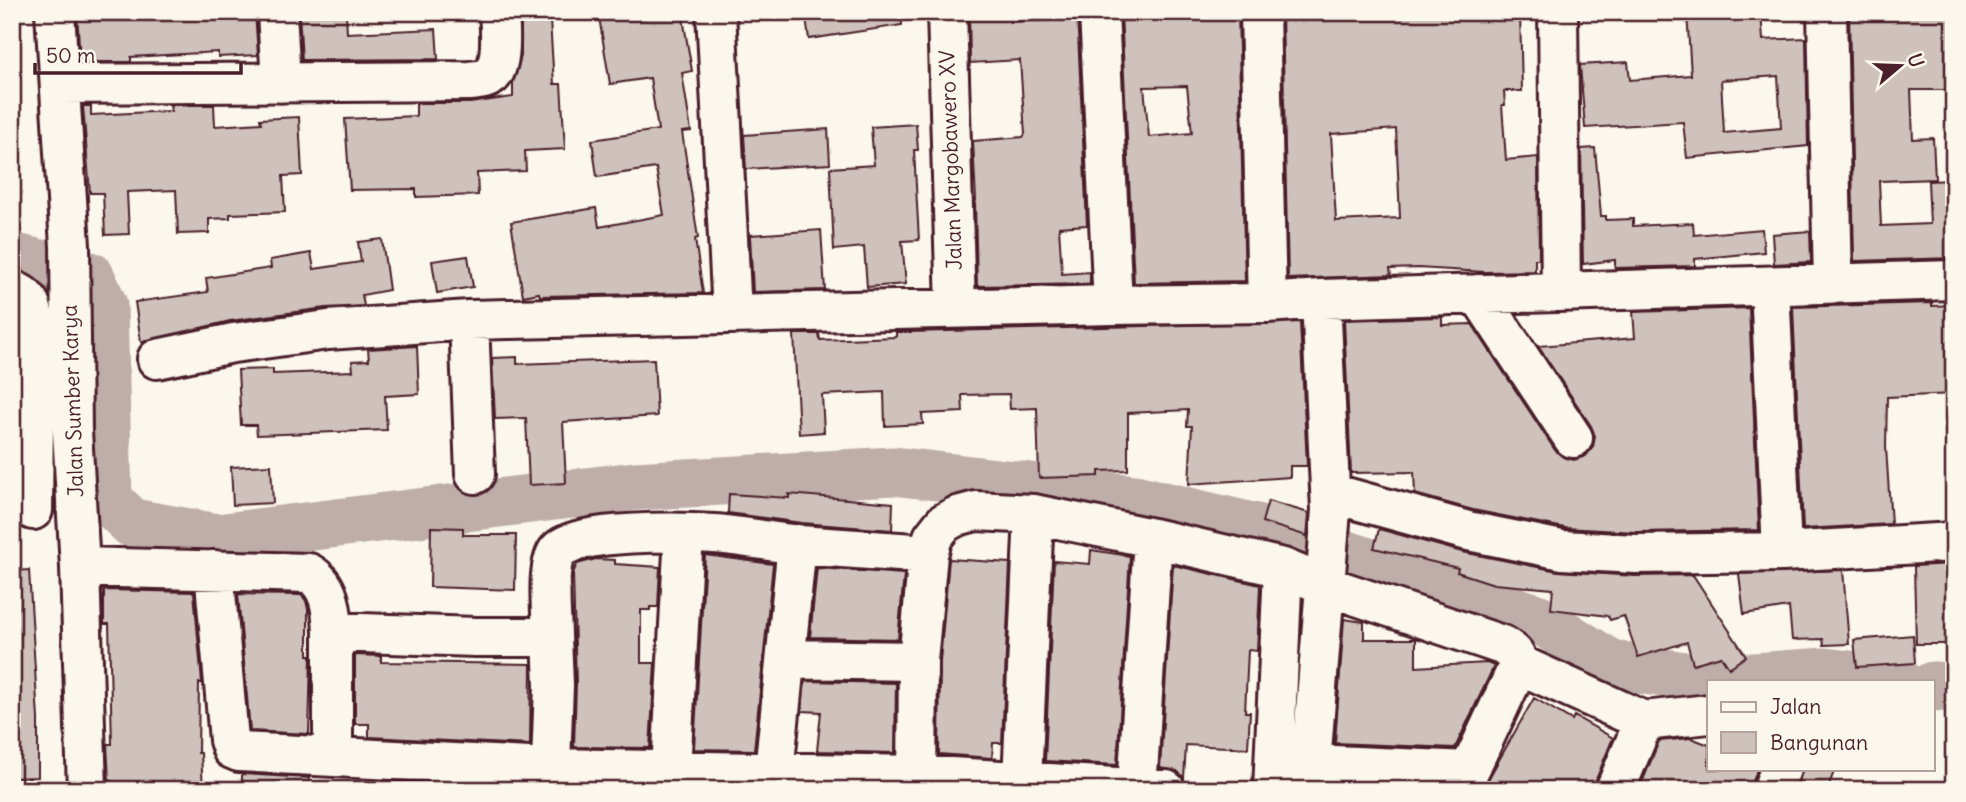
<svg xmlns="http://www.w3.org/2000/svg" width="1966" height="802" font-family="Delius,sans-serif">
  <rect width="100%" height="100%" fill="#fbf7ec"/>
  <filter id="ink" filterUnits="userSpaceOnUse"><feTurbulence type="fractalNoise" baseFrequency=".0143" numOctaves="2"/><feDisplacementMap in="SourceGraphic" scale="14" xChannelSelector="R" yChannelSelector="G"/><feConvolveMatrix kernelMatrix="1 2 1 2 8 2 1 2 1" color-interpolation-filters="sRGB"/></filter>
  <g filter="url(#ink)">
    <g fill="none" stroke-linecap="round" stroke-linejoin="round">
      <path stroke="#bfadaa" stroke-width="49" d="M12 257 90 276 103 305 108 500 132 523 217 538 635 486 893 471 1135 499 1290 536 1539 619 1612 665 1711 680 1825 672 1898 681
        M1933 686 1954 688"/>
    </g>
    <path fill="#cfc2bc" stroke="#4a1f2b" stroke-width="2" fill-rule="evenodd" d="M77 12H255L258 55 218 57V52L131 57V62H80Z
      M299 12H346L347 33 436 29 438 59 302 60Z
      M521 12H546V20H550L554 84H561L565 149 525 151 526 171 477 173 478 195 416 197V189L350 190 345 119 416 116V103H470L513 97V83L521 56Z
      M631 12H640L641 18 682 12 692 71 682 73 691 131 682 132 698 238 695 239 703 293 540 296 539 293 523 296 511 222 596 208 599 227 664 215 656 168 597 177 592 140 658 130 650 78 610 84 599 17Z
      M833 12H901L902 25 809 39 806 18 833 14Z
      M969 12H1009L1010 22 1051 20V12H1077L1087 225 1059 227 1062 274 1090 272V284L977 286 975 202 976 201 973 141 1023 137 1025 134 1020 60 970 63Z
      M1121 12H1238L1245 281 1134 283ZM1187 86 1192 133 1149 137 1144 87Z
      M1282 12H1520L1522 91H1504L1505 105H1502L1506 160 1538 157 1539 259H1535V271L1485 272 1418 268 1390 269 1391 275 1288 279ZM1396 129 1400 218 1336 221 1331 134Z
      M1687 12H1761L1763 40 1806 38 1808 146 1687 158 1683 122 1585 128 1580 65 1628 62 1630 80 1691 75ZM1778 76 1781 128 1724 133 1721 80Z
      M1849 12H1954V90H1911L1913 139 1933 138 1935 179 1879 181 1881 226 1930 224 1928 181 1954 180V258L1854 261Z
      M170 105H214L215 126 261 123 260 119 299 117 302 175 283 176 285 212 230 214V218L209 219V233L178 234 176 190 127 192 129 234 105 235 103 193H90L83 106H91V115L171 111Z
      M916 124 918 150H914L919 240 902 241 906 284 867 287 864 247 834 250 830 168 874 165 871 127Z
      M828 129 830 164 746 169 744 135Z
      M1595 148 1601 216H1606V220L1633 219V226L1693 223 1694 235 1762 229 1764 252 1695 259V266L1615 268V260L1583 264 1581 149Z
      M821 230 825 290 753 292 750 235Z
      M1810 231 1811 262 1774 264 1772 234Z
      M382 239 389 290 362 295 364 306 325 308 230 321 141 342 135 302 208 292 206 278 271 268 270 260 311 253 314 269 361 262 358 242Z
      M468 256 473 287 437 293 432 261Z
      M1932 303V306L1954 305V394L1887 397 1886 447 1891 524 1803 529 1793 307Z
      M1749 308 1759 530 1636 532 1565 528 1473 510 1415 494 1414 472 1351 473 1344 320 1442 317V325L1472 324 1555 450 1563 457 1574 460 1586 456 1593 447 1595 436 1591 426 1538 346 1635 338 1633 312Z
      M1300 322 1307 466H1290V477L1189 484 1192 426H1187L1188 410 1128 413V470L1099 471V476L1039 478 1037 408 1010 409 1009 394 962 395 963 412 922 414 923 424 885 426 884 392 822 395 824 432 799 434 794 334H819L820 340 896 337V332H910Z
      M417 346 419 394 385 396 387 430 257 435 256 425H241L238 370 273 369V374L353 371 352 361 369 360 368 349Z
      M517 357V364L654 359 657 416 563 422 566 483 529 485 526 418 495 419 492 358Z
      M271 465 273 503 233 505 231 467Z
      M729 494 789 498V494L893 503 892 530 802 523 728 513Z
      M1268 501 1309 513 1307 536 1262 522Z
      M431 527 463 528V535H516L515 590 430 587Z
      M1379 529 1462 552 1558 571 1635 576 1693 575 1746 656 1729 668 1721 656 1693 664 1687 642 1638 657 1624 616 1610 620 1608 616 1551 609 1553 589 1494 584 1457 572 1458 568 1374 548Z
      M1091 550 1130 556 1117 765 1045 761 1054 561 1090 564Z
      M705 555 773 564 754 750 694 749Z
      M596 559 615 560V564L660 567 658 607H650V610H641V663H655L650 748 574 747 576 684 573 573 577 564Z
      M949 559 1010 563 1002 743H993L992 758 939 754 940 662Z
      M1954 564V644H1916L1914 566Z
      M1173 565 1260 585 1257 651 1248 650 1245 712H1250L1248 748 1186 745 1184 778 1177 771 1160 768Z
      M817 568 904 574 898 639 810 637Z
      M29 570 38 719V777L12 778V571Z
      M1843 570 1849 644 1824 645 1823 639 1792 640 1789 607 1744 614 1739 574Z
      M104 590 194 592 202 683H199L198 753H201L203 790H111V781H109L107 744H112L109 624H104Z
      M238 594 302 595 306 601 308 609V655H311L309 734 250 731Z
      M1344 619 1364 622V639H1416V667L1487 663 1494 666 1455 748 1335 743Z
      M1913 635 1915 663 1857 667 1854 640Z
      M355 655 381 656V662L531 664 530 745 369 737V724H355Z
      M805 681 896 683 895 753 817 751 821 712 802 711Z
      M1534 698 1572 720 1574 716 1613 738 1595 782 1594 790H1482Z
      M1691 738 1709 745V769H1757L1751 790H1639L1659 741Z
      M1802 769H1835L1827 790H1796Z
      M242 774 309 778V790H242Z
      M440 784 519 788 520 790H441Z"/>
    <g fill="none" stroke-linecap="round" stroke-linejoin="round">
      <g stroke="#4a1f2b" stroke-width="44">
        <path id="minor" d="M55 12 70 246 72 431 80 567 87 790
          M277 12 281 83
          M716 12 732 313
          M947 12 956 308
          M1099 12 1113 305
          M1260 12 1267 303
          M1558 12 1561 292
          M1827 12 1833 283
          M60 84 470 81C477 80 486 80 492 75 503 64 500 27 499 12
          M1770 286 1782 552
          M12 290C33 297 33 310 35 329L33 510
          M1478 294 1573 438
          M469 320 475 474
          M157 359 233 343 328 330 469 320 1113 305 1267 303 1321 299 1954 280
          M1331 493 1468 531 1562 550 1636 554 1782 552 1954 542
          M80 567 309 573C330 585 332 610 333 632L476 637H552L554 685 550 790
          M214 570 229 740 232 749 239 752 550 768 918 775 1166 790
          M552 637C552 616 546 569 557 552 572 529 686 532 714 534 742 536 771 542 799 545 842 548 885 551 928 554
          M786 659 918 661
          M1518 664 1644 721 1709 714
          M333 757V632
          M1311 764 1469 771
          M671 770 684 534
          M774 772 797 544
          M1022 781 1034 514
          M1137 789 1153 538
          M917 790 918 661 928 554 933 537 944 523 957 516 976 511 1034 514 1153 538 1283 568 1324 585 1502 645C1514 652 1520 656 1516 671L1469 771 1455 790
          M1273 790 1283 568
          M1312 790 1311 764 1331 510 1321 299
          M1615 790 1644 721
          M1772 790 1781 769"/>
      </g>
      <use href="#minor" stroke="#fbf7ec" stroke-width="38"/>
    </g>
  </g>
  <g text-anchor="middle" stroke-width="5" stroke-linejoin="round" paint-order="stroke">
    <g font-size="21" fill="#4a1f2b" stroke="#fbf7ec">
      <text transform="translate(951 160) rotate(-92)" y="7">Jalan Margobawero XV</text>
      <text transform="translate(73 401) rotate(-92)" y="7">Jalan Sumber Karya</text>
    </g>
  </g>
  <rect width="1966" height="802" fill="none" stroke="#fbf7ec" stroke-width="42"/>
  <rect x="21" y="21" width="1924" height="760" fill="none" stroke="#4a1f2b" stroke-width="2.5" filter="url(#ink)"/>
  <rect x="1707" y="680" width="228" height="91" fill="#fbf7ec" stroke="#b4a19f" stroke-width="2"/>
  <rect x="1721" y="702" width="35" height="10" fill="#fbf7ec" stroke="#b4a19f" stroke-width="2"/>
  <text x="1770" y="714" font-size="21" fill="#4a1f2b">Jalan</text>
  <rect x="1721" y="732" width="35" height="21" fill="#cfc2bc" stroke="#b4a19f" stroke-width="2"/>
  <text x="1770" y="750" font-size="21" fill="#4a1f2b">Bangunan</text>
  <g transform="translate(1900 66) rotate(71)" stroke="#fbf7ec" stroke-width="5" paint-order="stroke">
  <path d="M0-5L12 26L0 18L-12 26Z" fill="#4a1f2b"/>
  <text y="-10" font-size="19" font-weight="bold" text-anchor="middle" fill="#4a1f2b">U</text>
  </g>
  <path d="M35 63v10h206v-10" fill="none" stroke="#4a1f2b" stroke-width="3.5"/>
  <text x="46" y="63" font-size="21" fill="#4a1f2b" stroke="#fbf7ec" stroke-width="5" paint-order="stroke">50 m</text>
</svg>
